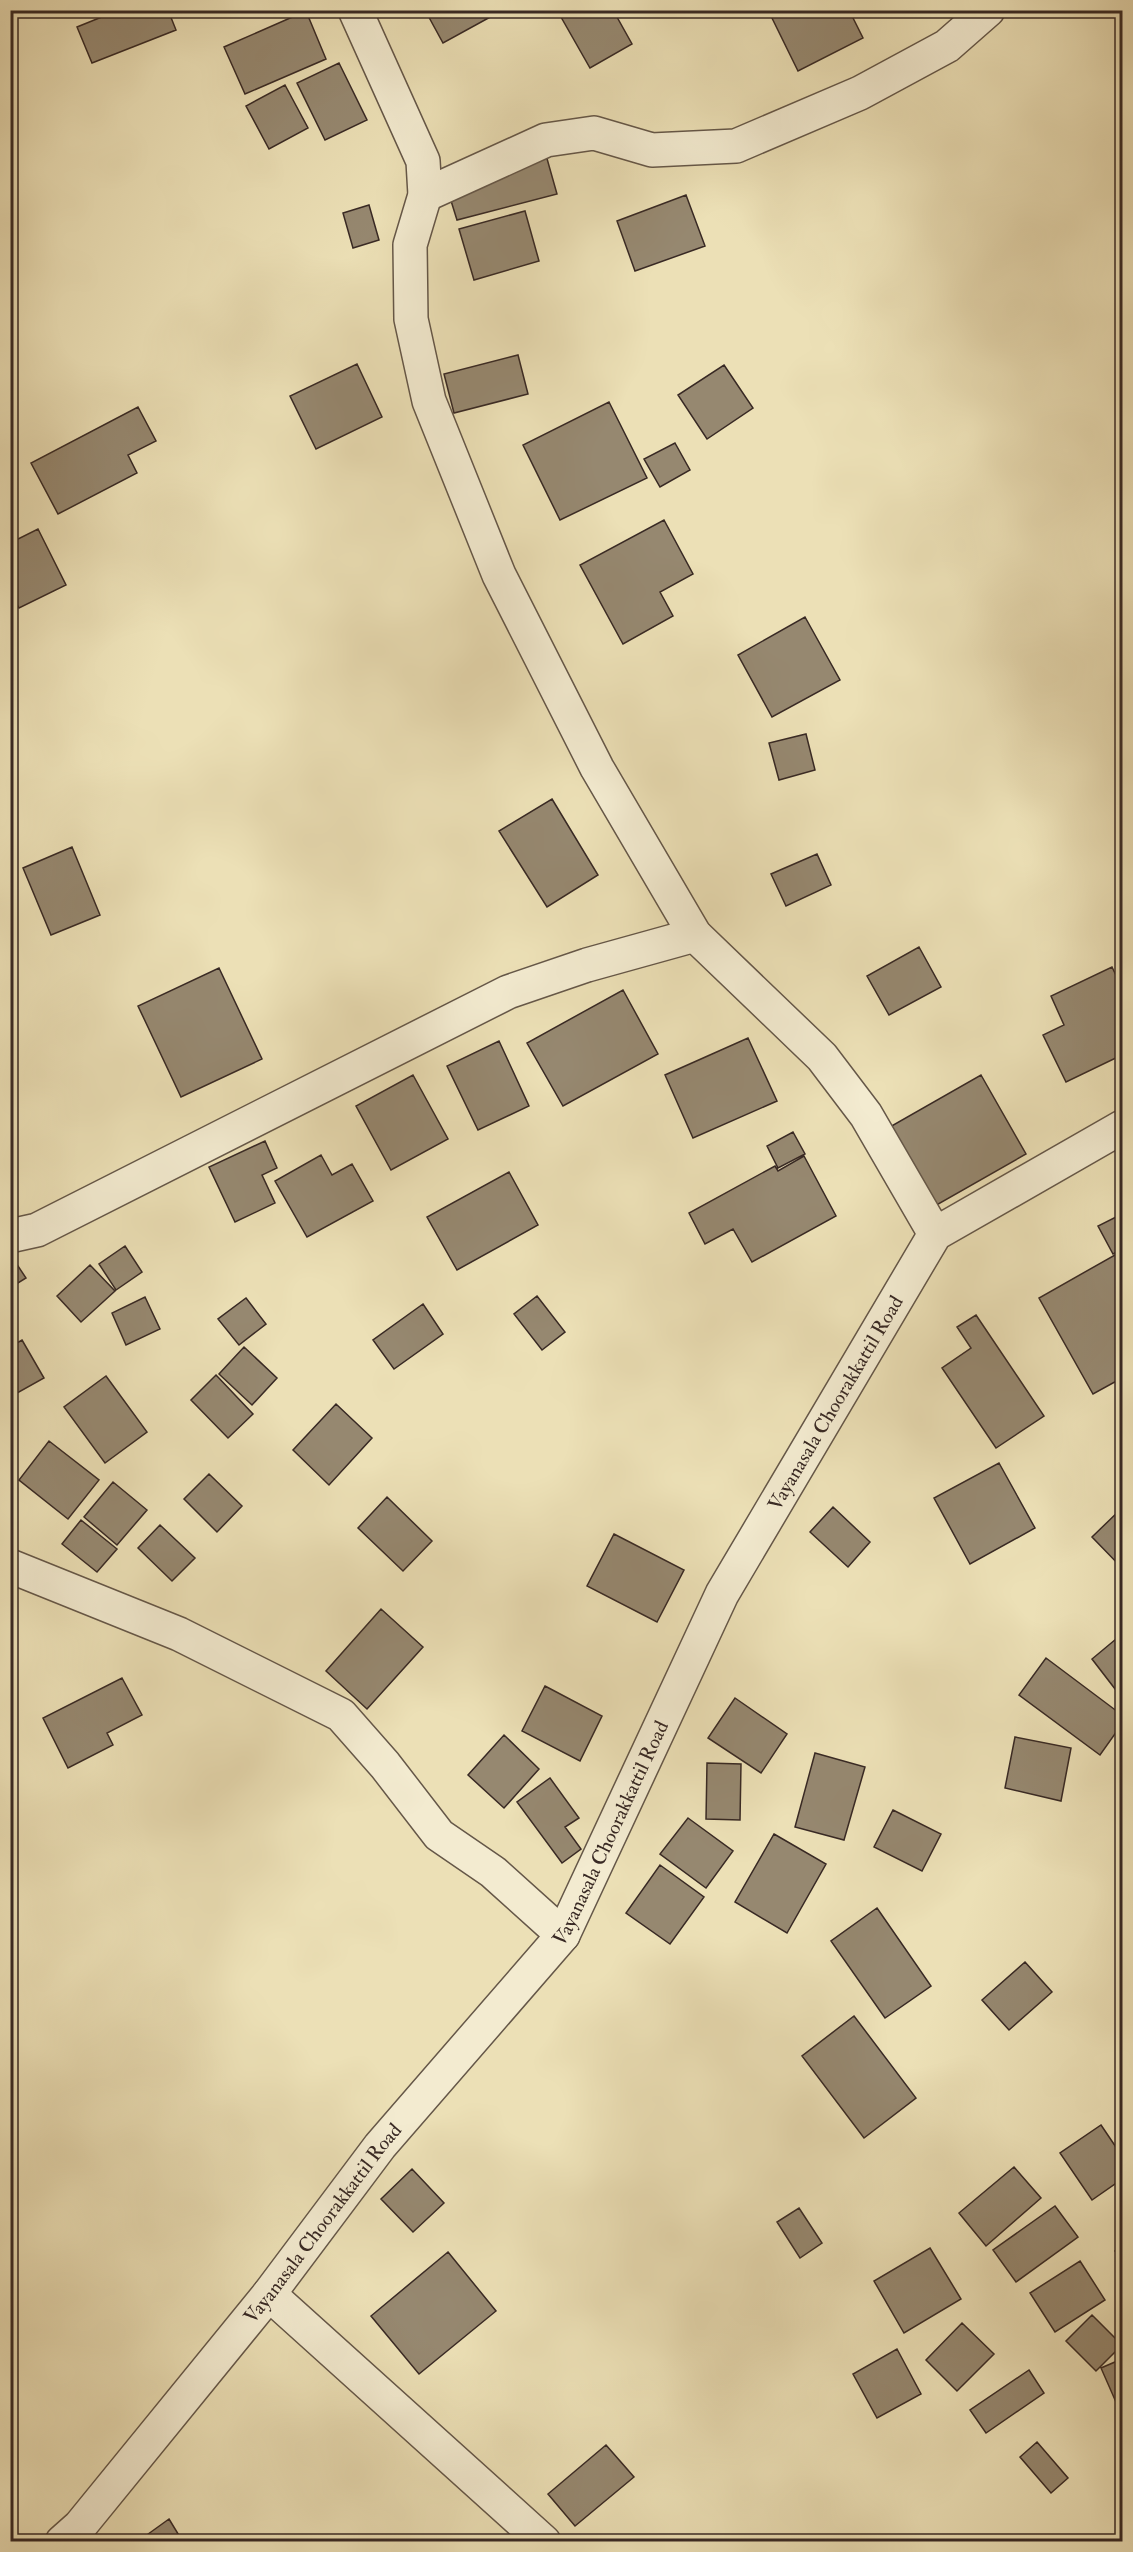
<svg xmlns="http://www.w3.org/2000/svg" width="1133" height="2552" font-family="'IM FELL Double Pica',serif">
  <rect width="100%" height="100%" fill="#ece0b6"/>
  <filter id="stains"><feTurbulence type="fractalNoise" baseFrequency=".00333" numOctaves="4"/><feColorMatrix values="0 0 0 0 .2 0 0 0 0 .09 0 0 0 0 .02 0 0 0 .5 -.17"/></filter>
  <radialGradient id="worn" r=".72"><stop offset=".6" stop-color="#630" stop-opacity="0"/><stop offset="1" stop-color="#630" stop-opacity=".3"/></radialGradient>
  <path fill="#968870" stroke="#382924" stroke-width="1.5" d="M119 10H168L176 30 92 63 77 27Z
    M425 10H503L443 43Z
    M557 10H613L632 44 590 68Z
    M776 10H849L863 38 798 71 770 14Z
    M306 11 326 59 245 94 224 47Z
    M339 63 367 120 325 140 297 83Z
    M285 85 308 128 269 149 246 106Z
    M544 148 557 194 457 220 443 175Z
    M686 195 705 246 635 271 617 221Z
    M369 205 379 240 353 248 343 213Z
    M525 211 539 261 474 280 459 229Z
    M518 355 528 394 454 413 444 374Z
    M357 364 382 417 316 449 290 396Z
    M724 365 753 408 707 439 678 395Z
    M609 402 647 478 560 520 523 445Z
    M138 407 156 441 128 455 137 473 58 514 31 463Z
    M675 443 690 470 660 487 644 459Z
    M664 520 693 574 660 592 673 616 623 644 580 565Z
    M38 529 66 585 19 608 10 591V543Z
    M805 617 840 680 772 717 738 655Z
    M806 734 815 770 779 780 769 743Z
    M552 799 598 875 547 907 499 831Z
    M72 847 100 915 51 935 23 868Z
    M817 854 831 885 786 906 771 874Z
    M919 947 941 987 889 1015 867 976Z
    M1112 967 1122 988V1055L1066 1082 1043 1035 1064 1025 1051 996Z
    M219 968 262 1059 181 1097 138 1006Z
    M623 990 658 1054 563 1106 527 1043Z
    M748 1038 777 1101 693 1138 665 1075Z
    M499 1041 529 1106 478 1130 447 1066Z
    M413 1075 448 1139 391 1170 356 1106Z
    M981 1075 1026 1154 919 1215 874 1136Z
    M793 1132 805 1154 778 1168 767 1146Z
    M265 1141 277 1168 262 1175 275 1203 235 1222 209 1167Z
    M321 1155 332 1175 352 1164 373 1201 307 1237 275 1181Z
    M804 1156 836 1216 752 1262 733 1229 705 1244 689 1213 775 1166 778 1171Z
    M509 1172 538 1225 457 1270 427 1217Z
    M1122 1214V1249L1113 1254 1098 1226Z
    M125 1246 142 1272 116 1290 99 1264Z
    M1122 1251V1378L1093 1394 1039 1298Z
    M10 1254 26 1278 10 1288Z
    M90 1265 115 1291 81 1322 57 1296Z
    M537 1296 565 1332 542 1350 514 1314Z
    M145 1297 160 1329 126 1345 112 1313Z
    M246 1298 266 1324 239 1345 218 1319Z
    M423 1304 443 1334 394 1369 373 1340Z
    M976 1315 1044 1416 996 1448 942 1368 971 1348 957 1327Z
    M22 1340 44 1378 10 1397V1347Z
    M244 1347 277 1378 252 1405 219 1374Z
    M216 1375 253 1414 228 1438 191 1400Z
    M106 1376 147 1432 105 1463 64 1407Z
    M336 1404 372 1438 329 1485 293 1450Z
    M49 1441 99 1480 68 1519 19 1480Z
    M999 1463 1035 1528 970 1564 934 1498Z
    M209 1474 242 1506 217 1532 184 1499Z
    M113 1482 147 1510 117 1545 84 1517Z
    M387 1497 432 1541 403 1571 358 1528Z
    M833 1507 870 1542 848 1567 810 1532Z
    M1122 1508V1568L1092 1537Z
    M81 1520 117 1549 97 1572 62 1544Z
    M160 1525 195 1558 172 1581 138 1548Z
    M614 1534 684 1570 657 1622 587 1586Z
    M381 1609 423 1647 367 1709 326 1671Z
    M1122 1634V1698L1092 1659Z
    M1046 1658 1122 1715V1724L1100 1755 1019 1695Z
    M122 1678 142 1715 107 1733 113 1745 68 1768 43 1718Z
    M545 1686 602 1716 580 1761 522 1731Z
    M735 1698 787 1734 761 1773 708 1738Z
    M504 1735 539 1769 504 1808 468 1775Z
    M1015 1737 1071 1748 1061 1801 1005 1788Z
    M815 1753 865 1767 844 1840 795 1827Z
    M707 1763 741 1764 740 1820 706 1819Z
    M550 1778 579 1818 565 1827 581 1849 562 1863 517 1802Z
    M893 1810 941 1834 922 1871 874 1847Z
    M688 1818 733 1851 706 1888 660 1854Z
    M774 1834 826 1864 787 1933 735 1902Z
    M660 1865 704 1897 670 1944 626 1913Z
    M877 1908 931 1986 885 2018 831 1941Z
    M1025 1962 1052 1992 1009 2030 982 2000Z
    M854 2016 916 2098 864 2138 802 2056Z
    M1101 2125 1122 2156V2179L1092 2200 1060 2153Z
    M1014 2167 1041 2198 986 2246 959 2213Z
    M412 2169 444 2203 413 2232 381 2199Z
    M1055 2206 1078 2237 1016 2282 993 2250Z
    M799 2208 822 2243 800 2258 777 2222Z
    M1122 2246V2262L1115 2251Z
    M930 2248 961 2299 904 2333 874 2281Z
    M448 2252 496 2311 419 2374 371 2316Z
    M1080 2261 1105 2300 1055 2332 1030 2293Z
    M1092 2315 1122 2345 1096 2371 1066 2341Z
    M962 2323 994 2354 957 2391 926 2360Z
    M897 2349 921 2394 877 2418 853 2374Z
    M1122 2359V2407L1119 2409 1101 2368Z
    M1029 2370 1044 2393 986 2433 970 2410Z
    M1037 2442 1068 2478 1051 2493 1020 2457Z
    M606 2445 634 2477 575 2526 548 2494Z
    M169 2519 183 2542H136L144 2537Z"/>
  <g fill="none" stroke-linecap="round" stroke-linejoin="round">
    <g stroke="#655748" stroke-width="36">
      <g id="minor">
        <path d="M355 10 423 161 425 195 410 245 411 319 429 401 499 575 597 768 695 935 822 1057 866 1115 935 1234"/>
        <path d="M425 195 546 140 594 133 652 150 736 146 860 93 947 46 988 10"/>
        <path d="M10 1236 37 1230 508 992 587 965 695 935"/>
        <path d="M10 1566 179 1634 341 1715 385 1765 439 1835 493 1872 563 1935"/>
        <path d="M269 2294 544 2542"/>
        <path id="s1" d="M62 2542 80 2526 269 2294 380 2146 563 1935 722 1594 935 1234 1122 1127"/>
      </g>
    </g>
    <use href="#minor" stroke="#f3ebd0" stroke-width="33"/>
  </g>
  <g text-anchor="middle" stroke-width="5" stroke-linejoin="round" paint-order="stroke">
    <g font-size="20" fill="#382924" stroke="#f3ebd0">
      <text dy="7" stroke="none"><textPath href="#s1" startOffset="1386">Vayanasala Choorakkattil Road</textPath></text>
      <text dy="7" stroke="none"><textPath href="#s1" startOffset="900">Vayanasala Choorakkattil Road</textPath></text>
      <text dy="7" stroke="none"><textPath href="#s1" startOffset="412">Vayanasala Choorakkattil Road</textPath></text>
    </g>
  </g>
  <rect width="1133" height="2552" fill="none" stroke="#ece0b6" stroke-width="36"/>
  <rect x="12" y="12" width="1109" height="2528" fill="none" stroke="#382924" stroke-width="3"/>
  <rect x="18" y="18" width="1097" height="2516" fill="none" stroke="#382924" stroke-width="1.5"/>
  <rect width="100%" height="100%" filter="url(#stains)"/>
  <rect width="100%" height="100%" fill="url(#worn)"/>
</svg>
